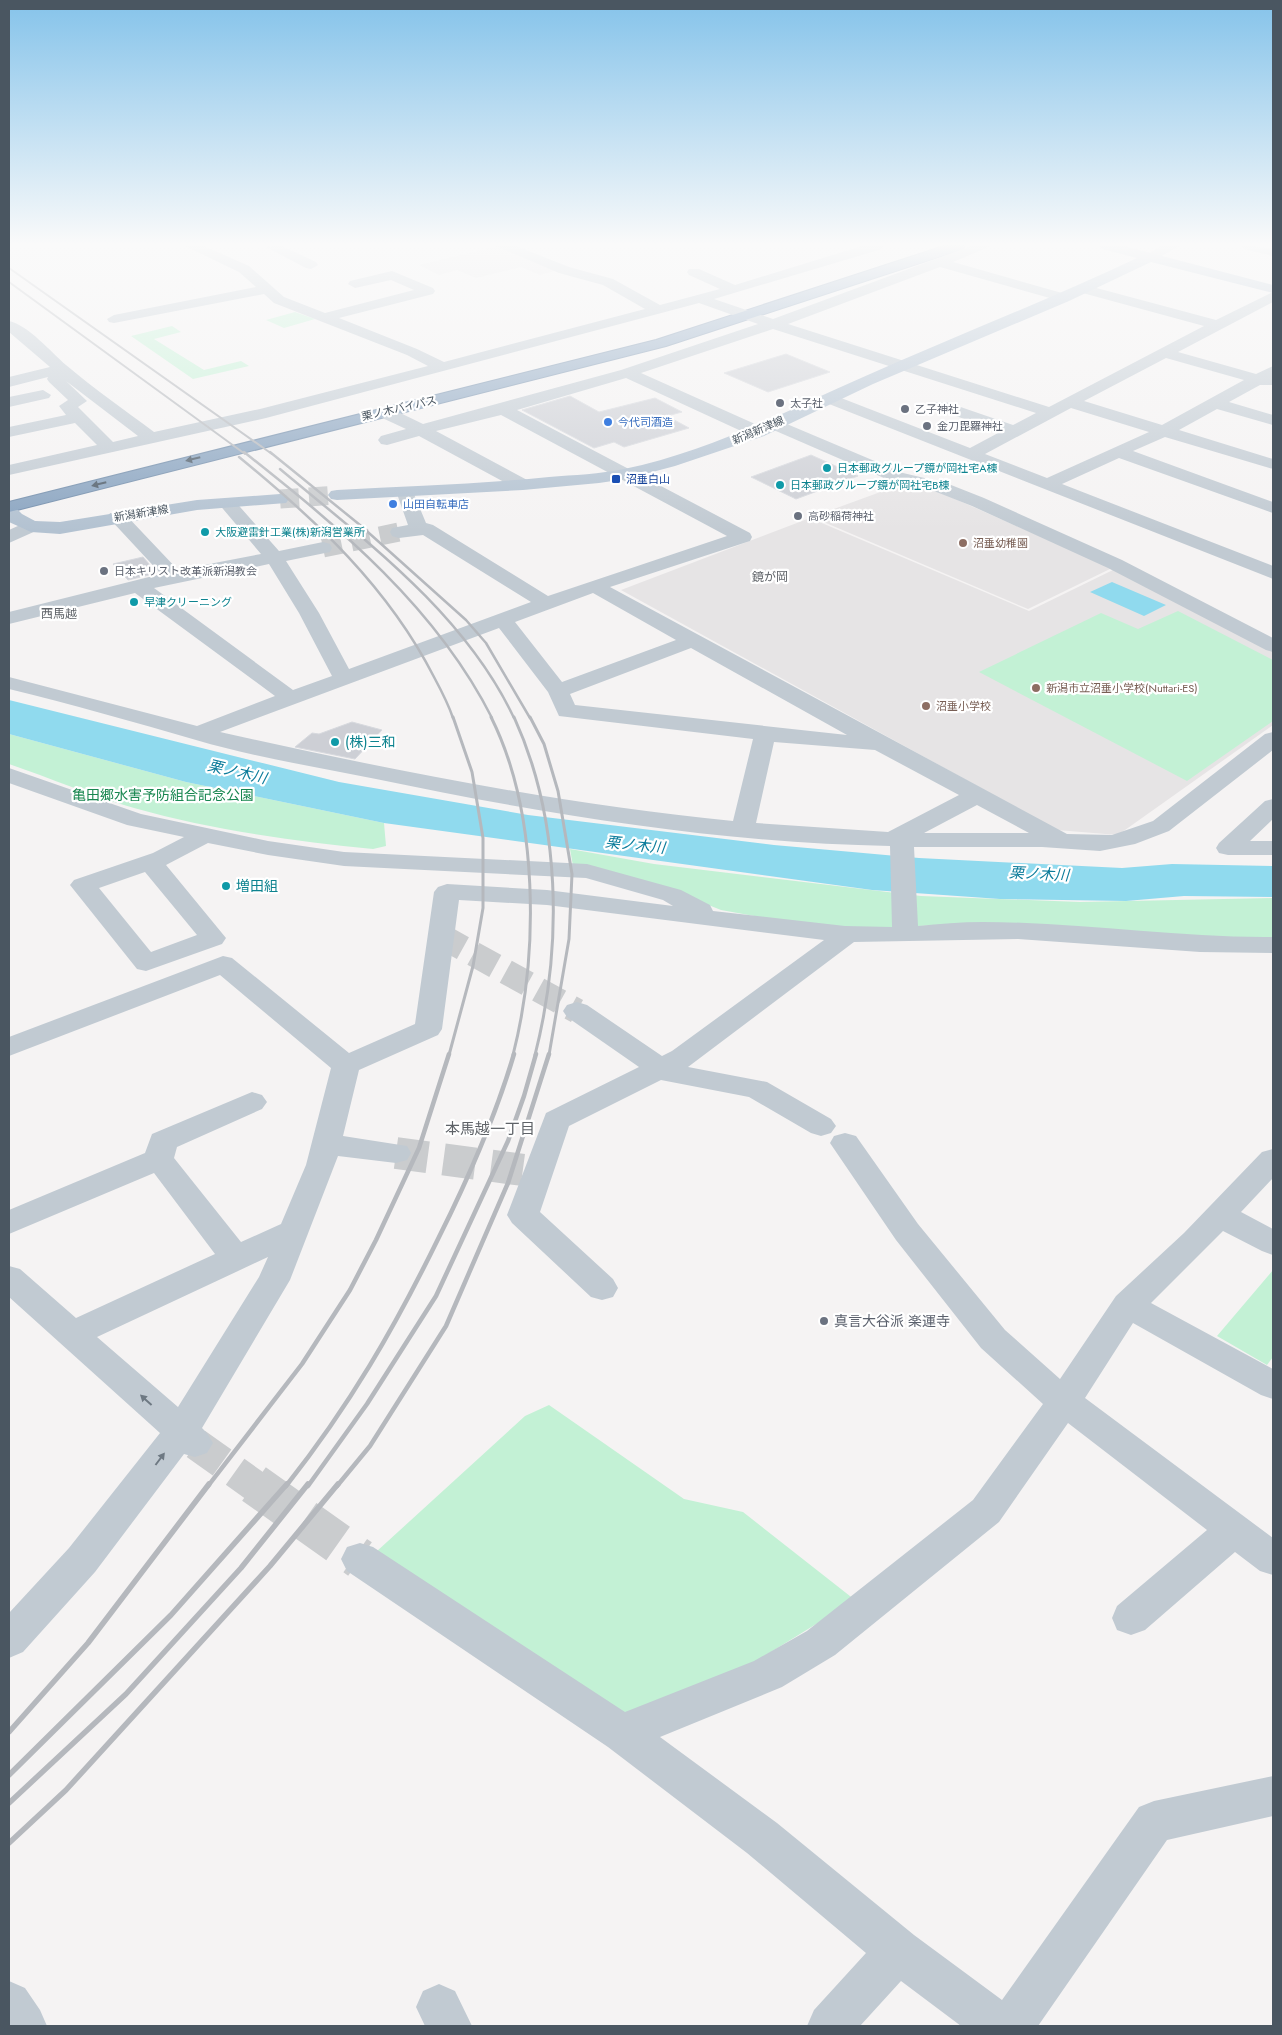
<svg xmlns="http://www.w3.org/2000/svg" width="1282" height="2035" font-family="Jost,'Noto Sans JP',sans-serif">
  <rect width="100%" height="100%" fill="#f5f3f3"/>
  <path fill="#e6e4e5" d="M498 246 558 270 540 275 521 267 476 278 457 270 439 275 419 265Z
    M905 483 937 491 1112 568 1028 609 812 517Z
    M810 518 1029 611 1115 569 1273 651V725L1118 835 1057 830 621 590Z"/>
  <path fill="#c3f1d5" d="M295 312 315 319 284 328 266 320Z
    M172 326 181 332 154 339 204 370 241 361 249 366 193 379 131 336Z
    M1178 611 1273 660V721L1187 781 979 672 1101 613 1138 629Z
    M9 734 186 782 384 823 386 846 373 849C293 841 212 830 134 808 92 796 50 778 9 764Z
    M570 849 654 864 921 896 1080 902 1273 898V940L942 925 849 929 788 922 721 910 661 886 573 866Z
    M1273 1270V1357L1267 1365 1217 1336Z
    M549 1405 684 1499 743 1512 855 1600 745 1668 621 1715 376 1552 525 1416Z"/>
  <path fill="#90daee" d="M1112 582 1166 605 1144 616 1090 592Z
    M9 700 339 782 528 815 774 845 919 858 1122 868 1172 864 1273 866V897L1184 896 1126 901 1000 899 872 890 384 823 186 782 9 734Z"/>
  <path fill="#cdcfd5" stroke="#d7d9de" d="M786 354 830 372 768 392 724 373Z
    M570 396 599 412 655 398 682 412 667 416 689 428 624 447 614 442 594 448 522 410Z
    M811 455 858 476 796 499 751 477Z
    M143 557 157 573 128 580 113 564Z
    M352 722 382 730 355 759 295 747 312 733 319 734Z"/>
  <g fill="none" stroke-linecap="round" stroke-linejoin="round">
    <path stroke="#caccce" stroke-width="19" stroke-dasharray="19 10" stroke-linecap="butt" d="M323 548 399 532"/>
    <path stroke="#caccce" stroke-width="25" stroke-dasharray="25 12" stroke-linecap="butt" d="M441 936 577 1011"/>
    <path stroke="#caccce" stroke-width="32" stroke-dasharray="32 16" stroke-linecap="butt" d="M396 1153 538 1172
      M196 1444 255 1486"/>
    <path stroke="#caccce" stroke-width="41" stroke-dasharray="41 21" stroke-linecap="butt" d="M254 1484 360 1559"/>
    <path stroke="#caccce" stroke-width="19" stroke-dasharray="19 10" stroke-linecap="butt" d="M280 499 337 495"/>
    <g stroke="#7690ad" stroke-width="2">
      <path id="highway" d="M944 246H965L963 249 666 346 9 512V502L656 340Z"/>
    </g>
    <path fill="#c1cad2" fill-rule="evenodd" d="M185 246H204L249 266 284 297 325 313 414 290 391 280 355 288 348 284 350 281 392 271 433 288 435 291 433 294 339 318 417 349 444 362 645 309 603 285 559 273 496 246H516L569 267 613 279 660 305 720 289 689 275 687 272 689 269H699L735 285 862 246H884L882 249 714 299 773 319 971 246H991L953 262 1069 295 1071 298 1064 302 940 267 788 324 1049 407 1204 326 1079 292 1077 289 1079 286H1089L1216 320 1273 292V302L1178 352 1256 374 1273 366V385H1260L1229 402 1273 415V425L1217 409 1179 430 1273 459V469L1165 437 1133 451 1273 502V513L1119 458 1062 484 1273 566V579L824 402 822 399 824 396H836L970 448 1000 432 934 408 932 405 934 402H946L1013 425 1036 413 773 329 641 373 764 428 766 432 764 436H752L626 378 517 410 750 533 752 537 750 541 610 587 1067 834 1112 835 1153 821 1265 734 1273 732V750L1169 831 1135 844 1100 851 1042 847H914L918 926C939 924 961 922 983 922 1080 922 1176 938 1273 937V953L1200 952 1018 939 854 942 688 1067 767 1082 831 1119 836 1126 831 1133 821 1136 811 1133 749 1097 661 1080 569 1126 540 1212 613 1279 618 1288 613 1297 602 1300 591 1297 512 1223 507 1215 546 1113 639 1067 567 1017 563 1011 567 1005 577 1002 587 1005 662 1056 672 1051 824 940 547 905 459 900 442 1029 438 1035 359 1070 343 1136 407 1146 411 1153 407 1160 396 1163 338 1156 290 1280 202 1428 207 1433 213 1443 207 1453 195 1457 184 1454 95 1572 23 1652 9 1658V1613L69 1548 160 1433 9 1297V1266L20 1269 76 1318 215 1254 154 1173 9 1234V1210L145 1153 152 1134 252 1092 262 1095 267 1102 262 1109 177 1147 174 1158 241 1242 281 1224 306 1165 331 1068 220 975 9 1056V1037L223 956 232 958 349 1053 415 1024 434 892 438 887 447 884 547 890 673 906 663 900 586 878 344 866 268 855 208 843 166 865 226 938 222 944 146 971 137 969 70 885 74 880 153 853 184 837 127 825 9 783V768L141 814 268 841 344 852 587 864 681 890 710 905 713 911 845 926 892 927 890 846C718 843 544 814 376 779 316 767 254 757 196 740 134 722 71 704 9 689V677L197 726 275 696 135 593 9 624V612L161 574 108 517 110 513H124L178 570 261 554 218 503 221 499H233L279 551 323 542 330 544 332 548 330 552 286 561 319 613 349 669 531 602 423 535 399 538 392 536 390 532 392 528 408 525 396 491 399 487H411L426 523 433 525 548 596 727 536 501 415 436 431 529 481 532 485 529 489H517L419 436 387 445 381 444 378 440 381 436 406 429 378 416 376 412 378 408H390L423 424 621 370 758 324 699 303 266 418 9 475V465L97 445 75 423 9 437V427L66 415 59 406 68 400 49 382 47 379 48 377 9 387V377L50 367 9 332V321C28 325 51 352 66 365 94 389 125 410 154 432L260 409 428 366 407 355 274 303 264 294 114 323 109 322 107 319 114 315 256 287 239 272ZM1166 358 1244 380 1162 425 1084 401ZM66 381 138 436 113 442 78 407 87 401ZM1071 408 1149 432 1047 478 985 454ZM269 564 299 613 332 676 293 690 154 588ZM593 593 676 640 562 682 515 622ZM499 628 548 692 559 716 753 739 733 821C560 804 390 770 220 732ZM691 648 847 735 575 705 570 694ZM774 742 875 750 959 795 888 832 756 823ZM977 805 1029 833H924ZM145 872 197 935 151 952 99 888ZM268 1257 259 1277 178 1407 97 1337Z
      M282 246 316 262 318 265 311 269 306 268 266 247Z
      M1161 246H1179L1155 260H1145L1143 257Z
      M1242 246 1273 248V256L1244 249Z
      M43 390 51 395 49 398 9 407V397Z
      M775 419 903 473 946 483 984 498 1122 560 1273 638V652L1266 650 1108 568 972 506 934 491 891 481 769 428 767 424 769 420Z
      M31 520 38 522 40 526 38 530 9 543V530Z
      M1273 799V819L1250 841H1273V855H1228L1219 853 1216 848 1219 843 1265 801Z
      M845 1133 856 1136 918 1224 1005 1330 1060 1379 1116 1296 1184 1233 1262 1152 1273 1149V1178L1241 1212 1273 1229V1255L1262 1251 1223 1231 1151 1303 1273 1369V1399L1261 1395 1133 1323 1085 1398 1273 1538V1575L1260 1571 1235 1552 1145 1630 1131 1635 1117 1630 1112 1618 1117 1606 1207 1530 1068 1423 999 1522 835 1655 782 1687 660 1737 777 1823 914 1935 1002 2000 1139 1807 1154 1801 1273 1776V1816L1167 1840 1038 2026H961L901 1981 860 2026H807L814 2010 866 1953 747 1853 608 1747 347 1571 341 1559 347 1547 360 1543 373 1547 625 1712 754 1661 807 1631 973 1500 1043 1404 981 1348 896 1240 830 1143 834 1136Z
      M9 1981 25 1988 40 2010 47 2026H9Z
      M439 1984 455 1991 472 2026H425L416 2007 423 1991Z"/>
    <path fill="#b3c2d1" fill-rule="evenodd" d="M1100 246H1124L1273 285V293L1151 262 1069 301 873 384 764 436 675 466 626 479 599 483 523 490 337 500 331 499 328 495 331 491 337 490C407 486 478 484 549 477 574 475 600 474 624 469 708 452 784 412 861 378 953 337 1046 301 1137 258L1102 249Z
      M280 494 286 495 289 499 286 503 197 510 60 534 31 532 9 522V506L15 507 22 514 35 521 60 522 197 500Z"/>
    <use href="#highway" fill="#8ba5c1" fill-rule="evenodd"/>
    <path stroke="#b5b8bd" stroke-width="2" d="M9 268 272 454
      M9 282 245 454"/>
    <path stroke="#b5b8bd" stroke-width="2.5" d="M244 452C340 528 436 607 492 718
      M270 452 360 525 466 620 486 643 530 718
      M239 457C316 520 388 587 434 677 441 690 448 703 453 718
      M280 469C366 541 465 614 514 718"/>
    <path stroke="#b5b8bd" stroke-width="3" d="M491 717C539 813 539 953 513 1055
      M514 717C561 820 563 945 535 1055
      M530 717 544 744 558 791 572 874 569 939 549 1055
      M449 1055 473 966 483 908V838L472 772 453 717"/>
    <path stroke="#b5b8bd" stroke-width="4.5" d="M208 1486 302 1364 350 1290 376 1240 419 1148 449 1054
      M286 1486C350 1405 394 1329 439 1237 469 1177 495 1118 514 1054
      M308 1486 367 1404 436 1296 508 1141 524 1096 536 1054
      M337 1486 370 1446 446 1326 508 1183 549 1054"/>
    <path stroke="#b5b8bd" stroke-width="5.5" d="M9 1732 88 1643 209 1484
      M9 1775 171 1615 287 1484
      M9 1803 126 1694 241 1568 308 1484
      M9 1843 66 1790 270 1566 338 1484"/>
  </g>
  <defs><path id="oneway-solid" d="M-6-.8H1V-3.2L6.5 0L1 3.2V.8H-6Z" transform="scale(1.25)"/></defs>
  <g fill="#505e6b">
    <use href="#oneway-solid" transform="translate(193 459) rotate(166)"/>
    <use href="#oneway-solid" transform="translate(99 484) rotate(166)"/>
  </g>
  <g fill="#6e7983">
    <use href="#oneway-solid" transform="translate(146 1400) rotate(-138)"/>
    <use href="#oneway-solid" transform="translate(160 1459) rotate(-53)"/>
  </g>
  <linearGradient id="sky" x2="0" y2="1"><stop stop-color="#85c3ea"/><stop offset="0.46" stop-color="#fafafa"/><stop offset="1" stop-color="#fafafa" stop-opacity="0"/></linearGradient>
  <rect width="1282" height="531" fill="url(#sky)"/>
  <g fill="#6b7280" stroke="#fff" stroke-width="2">
    <circle cx="780" cy="403" r="5"/>
    <circle cx="905" cy="409" r="5"/>
    <circle cx="927" cy="426" r="5"/>
    <circle cx="798" cy="516" r="5"/>
    <circle cx="104" cy="571" r="5"/>
    <circle cx="824" cy="1321" r="5"/>
  </g>
  <g fill="#3f7fe0" stroke="#fff" stroke-width="2">
    <circle cx="608" cy="422" r="5"/>
    <circle cx="393" cy="504" r="5"/>
  </g>
  <g fill="#0f9aa8" stroke="#fff" stroke-width="2">
    <circle cx="827" cy="468" r="5"/>
    <circle cx="780" cy="485" r="5"/>
    <circle cx="205" cy="532" r="5"/>
    <circle cx="134" cy="602" r="5"/>
    <circle cx="335" cy="742" r="5"/>
    <circle cx="226" cy="886" r="5"/>
  </g>
  <rect fill="#1a4fb4" stroke="#fff" stroke-width="2" x="611" y="474" width="10" height="10" rx="2.5"/>
  <g fill="#8d6e63" stroke="#fff" stroke-width="2">
    <circle cx="963" cy="543" r="5"/>
    <circle cx="1036" cy="688" r="5"/>
    <circle cx="926" cy="706" r="5"/>
  </g>
  <g text-anchor="middle" stroke-width="4.5" stroke-linejoin="round" paint-order="stroke">
    <g font-size="11" fill="#5b616d" stroke="#fff" text-anchor="start">
      <text x="790" y="407">太子社</text>
      <text x="915" y="413">乙子神社</text>
      <text x="937" y="430">金刀毘羅神社</text>
      <text x="808" y="520">高砂稲荷神社</text>
      <text x="114" y="575">日本キリスト改革派新潟教会</text>
    </g>
    <g font-size="11" fill="#4a5661" stroke="#fff">
      <text transform="translate(399 408) rotate(-13)" y="4">栗ノ木バイパス</text>
      <text transform="translate(758 430) rotate(-23)" y="4">新潟新津線</text>
      <text transform="translate(141 513) rotate(-9)" y="4">新潟新津線</text>
    </g>
    <g font-size="11" fill="#366cbe" stroke="#fff" text-anchor="start">
      <text x="618" y="426">今代司酒造</text>
      <text x="403" y="508">山田自転車店</text>
    </g>
    <g font-size="11" fill="#0d838f" stroke="#fff" text-anchor="start">
      <text x="837" y="472">日本郵政グループ鏡が岡社宅A棟</text>
      <text x="790" y="489">日本郵政グループ鏡が岡社宅B棟</text>
      <text x="215" y="536">大阪避雷針工業(株)新潟営業所</text>
      <text x="144" y="606">早津クリーニング</text>
    </g>
    <g font-size="11" fill="#164399" stroke="#fff" text-anchor="start">
      <text x="626" y="483">沼垂白山</text>
    </g>
    <g font-size="11" fill="#785e54" stroke="#fff" text-anchor="start">
      <text x="973" y="547">沼垂幼稚園</text>
      <text x="1046" y="692">新潟市立沼垂小学校(Nuttari-ES)</text>
      <text x="936" y="710">沼垂小学校</text>
    </g>
    <g font-size="12" fill="#5f6368" stroke="#fff">
      <text x="770" y="581">鏡が岡</text>
      <text x="59" y="618">西馬越</text>
    </g>
    <g font-size="14" fill="#0d838f" stroke="#fff" text-anchor="start">
      <text x="345" y="747">(株)三和</text>
      <text x="236" y="891">増田組</text>
    </g>
    <g font-size="14" fill="#17864f" stroke="#fff">
      <text x="163" y="800">亀田郷水害予防組合記念公園</text>
    </g>
    <g font-size="14" fill="#5b616d" stroke="#fff" text-anchor="start">
      <text x="834" y="1326">真言大谷派 楽運寺</text>
    </g>
    <g font-size="15" font-style="italic" fill="#0c7c9b" stroke="#fff">
      <text transform="translate(237 772) rotate(13)" y="5">栗ノ木川</text>
      <text transform="translate(635 845) rotate(6)" y="5">栗ノ木川</text>
      <text transform="translate(1039 874) rotate(3)" y="5">栗ノ木川</text>
    </g>
    <g font-size="15" fill="#5f6368" stroke="#fff">
      <text x="490" y="1134">本馬越一丁目</text>
    </g>
  </g>
  <rect width="1282" height="2035" fill="none" stroke="#4a5661" stroke-width="20"/>
</svg>
